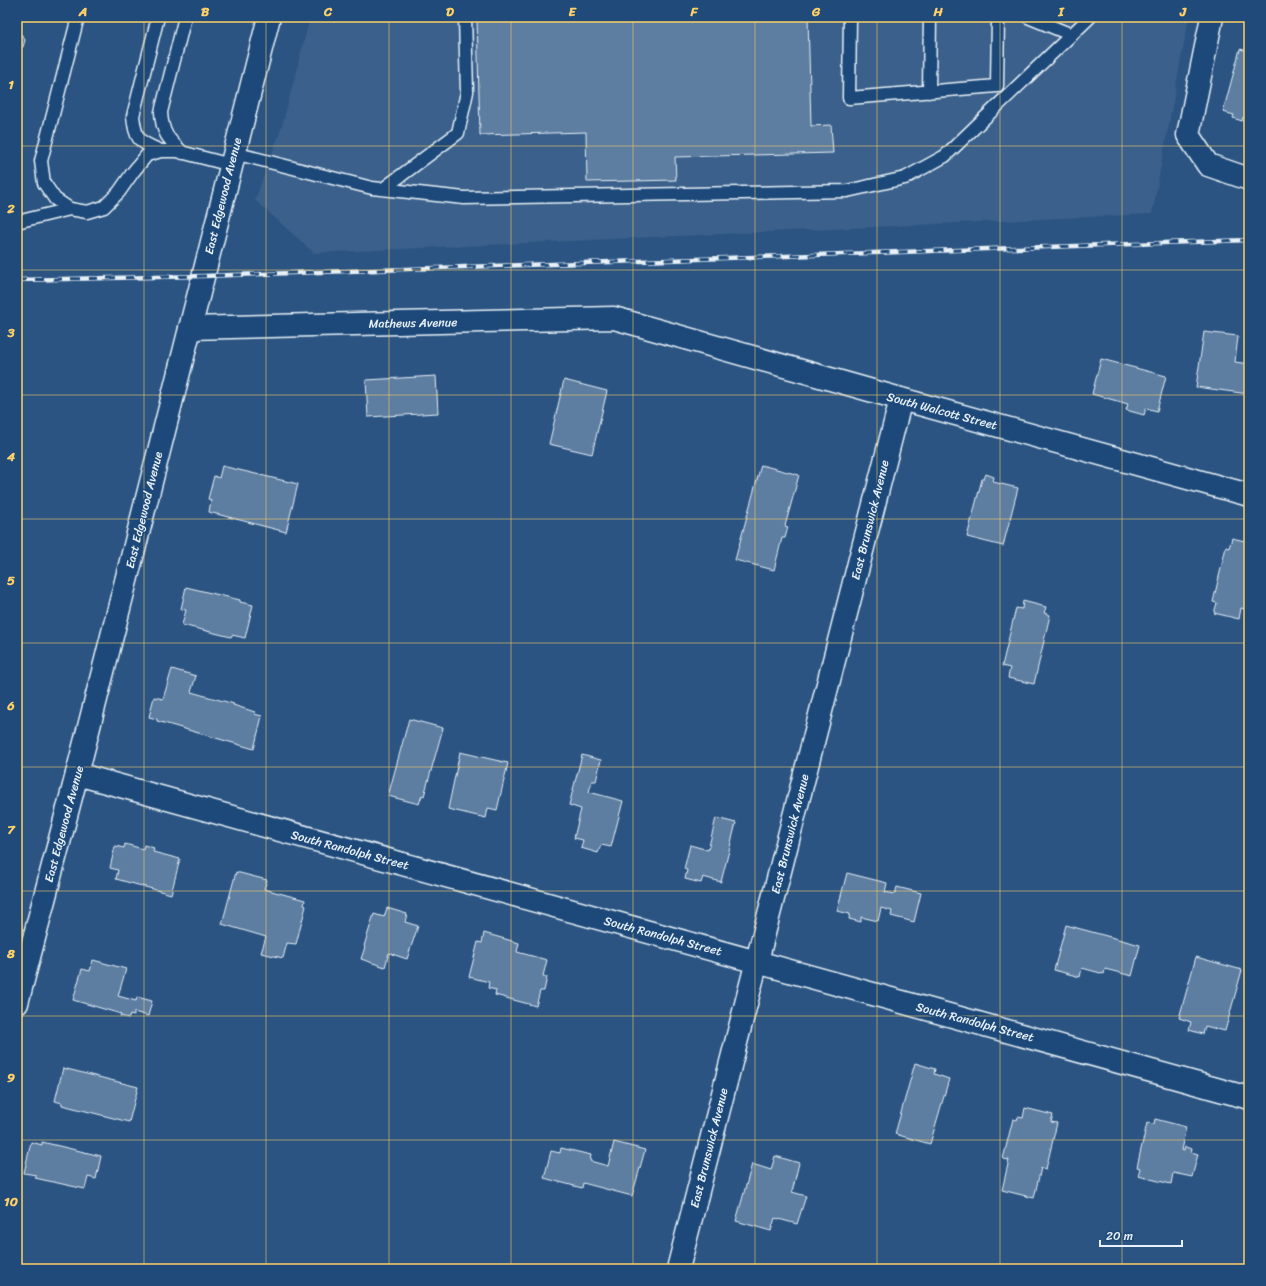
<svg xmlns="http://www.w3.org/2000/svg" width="1266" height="1286" font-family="Sriracha,sans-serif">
  <rect width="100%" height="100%" fill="#2b5482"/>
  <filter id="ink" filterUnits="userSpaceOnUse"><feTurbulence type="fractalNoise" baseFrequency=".025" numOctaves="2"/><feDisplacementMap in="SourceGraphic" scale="8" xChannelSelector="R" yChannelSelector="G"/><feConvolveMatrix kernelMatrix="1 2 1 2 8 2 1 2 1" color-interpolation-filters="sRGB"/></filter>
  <g filter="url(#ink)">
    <path fill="#3a608b" d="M310 17H1189L1152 214 314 253 255 200 282 126Z"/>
    <path fill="#5d7da1" stroke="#e8f1f8" d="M477 17H808L811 126 831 125 833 153 675 157 676 180 587 182 586 132 480 135Z
      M17 34 22 35 25 40 23 47 20 49H17Z
      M1240 49 1248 51 1249 49V119L1243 117 1242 121 1233 118 1234 115 1223 112Z
      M1204 332 1238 336 1235 362 1249 364V394L1196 387Z
      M1101 359 1166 376 1157 411 1146 408 1144 415 1126 410 1128 404 1092 394Z
      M436 376 438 413 368 417 366 380Z
      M564 380 607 391 592 454 549 444Z
      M761 465 799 475 785 526 788 527 785 538H782L774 570 735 560Z
      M222 466 298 484 286 532 209 512 211 500 208 499 214 476 219 478Z
      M986 474 994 477 993 482 1018 488 1003 546 967 537 982 479H984Z
      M1232 538 1249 542V610L1241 608 1239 619 1214 613 1217 603 1213 602 1226 547 1229 548Z
      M186 587 240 600V602L253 605 245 638 232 635 231 637 182 625 186 610 181 609Z
      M1023 601 1046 607 1044 613 1050 615 1034 684 1008 678 1010 668 1002 666 1016 608 1022 609Z
      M172 669 196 676 191 692 234 704 233 705 255 712 254 714 262 716 254 749 157 721V719L149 717 154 697 163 699Z
      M409 719 443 728 424 796 422 795 419 804 388 796Z
      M460 752 508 763 497 810 488 808 486 818 448 809Z
      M582 755 601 760 596 781H592L589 792 623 801 611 847 601 845 598 853 581 848 583 840 574 838 581 809 569 805Z
      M716 818 736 823 721 882 703 877 701 883 685 879 687 870 684 869 690 845 708 850Z
      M125 844 143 849 144 845 154 848 153 852 180 859 171 894 116 879 118 870 110 868 115 846 124 848Z
      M236 872 267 880 264 889 305 900 304 905 306 906 296 944 287 943 283 958 261 953 266 937 222 924Z
      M847 873 887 883 885 892 895 894 897 887 921 893 914 922 891 916 892 911 881 908 878 921 861 917V922L849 919 850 914 837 911Z
      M387 908 407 914 405 922 418 926 407 959 389 953 385 967 361 959 365 947 364 946 374 914 384 917Z
      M1066 925 1140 945 1132 976 1105 969 1104 974 1082 968 1080 977 1054 970Z
      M484 933 519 943 517 952 547 960 543 976 547 977 544 991H540L536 1006 495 995 496 990 488 988 489 982 469 977 478 942 482 943Z
      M1196 957 1242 970 1225 1031 1205 1026 1203 1034 1189 1030 1191 1022 1179 1018Z
      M93 960 126 969 118 996 136 1001 137 997 152 1001 148 1016 134 1012V1016L130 1015 129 1018 120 1016 121 1014 73 1000 82 969 90 971Z
      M915 1063 935 1069 934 1074 949 1079 930 1144 895 1134Z
      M63 1068 138 1087 129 1122 62 1105V1103L55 1101Z
      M1025 1108 1053 1115 1051 1122 1057 1123 1046 1169 1041 1168 1034 1198 1002 1190 1009 1160 1003 1159 1013 1119 1017 1120 1018 1117 1023 1118Z
      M1155 1119 1186 1127 1181 1150 1184 1151 1185 1147 1192 1149 1191 1152 1198 1154 1192 1177 1173 1173 1171 1184 1138 1176 1140 1168 1137 1167 1147 1123 1154 1124Z
      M31 1142 42 1145V1142L101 1156 96 1179 88 1177 85 1189 35 1178 36 1175 24 1173Z
      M614 1142 645 1150 632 1196 583 1183 582 1188 544 1178 551 1151 560 1153 561 1148 591 1155 590 1161 608 1166Z
      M775 1156 799 1163 792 1192 806 1196 797 1224 775 1218 771 1231 736 1221 752 1164 771 1170Z"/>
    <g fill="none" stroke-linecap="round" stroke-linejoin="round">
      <g stroke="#e8f1f8" stroke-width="15">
        <path id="service" d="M78 17 41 161 44 183 55 199 70 209 87 212 104 207 119 192 133 172 147 155 161 151H177L231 165
          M158 17 133 116C136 141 138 141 161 151
          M850 17 849 98 997 86 998 17
          M1028 17 1072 35
          M929 92 930 17
          M183 153C168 139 162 133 161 112L185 17
          M234 153 372 188 464 198 847 191 905 178 945 156 1090 17
          M383 189 458 133 467 92 465 17
          M17 222 70 209"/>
      </g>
      <g stroke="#e8f1f8" stroke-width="25">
        <path id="minor" d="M1212 17 1188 135 1208 165 1249 179
          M190 328 614 318 901 399 1249 495
          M77 774 1249 1098
          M678 1269 901 399"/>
      </g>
      <g stroke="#e8f1f8" stroke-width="25">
        <path id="secondary" d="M17 1003 77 774 269 17"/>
      </g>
      <use href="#service" stroke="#1f4a7a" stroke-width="12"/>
      <use href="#minor" stroke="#1f4a7a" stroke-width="22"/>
      <use href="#secondary" stroke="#1f4a7a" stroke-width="22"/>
      <g stroke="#e8f1f8" stroke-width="4.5">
        <path id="rail" d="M17 280 203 276 1249 240"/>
      </g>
      <use href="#rail" stroke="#1f4a7a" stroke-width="3" stroke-dasharray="9" stroke-linecap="butt"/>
    </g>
  </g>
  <path fill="none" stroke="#ffd166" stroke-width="1" stroke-opacity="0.55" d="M144 17V1269M266 17V1269M389 17V1269M511 17V1269M633 17V1269M755 17V1269M877 17V1269M1000 17V1269M1122 17V1269M17 146H1249M17 270H1249M17 395H1249M17 519H1249M17 643H1249M17 767H1249M17 891H1249M17 1016H1249M17 1140H1249"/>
  <g text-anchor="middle" stroke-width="3" stroke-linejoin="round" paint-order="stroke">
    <g font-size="12" fill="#e8f1f8" stroke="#1f4a7a">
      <text transform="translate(223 196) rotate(-76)" y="4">East Edgewood Avenue</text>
      <text transform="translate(413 323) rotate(-1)" y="4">Mathews Avenue</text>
      <text transform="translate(942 411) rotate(15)" y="4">South Walcott Street</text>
      <text transform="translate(144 510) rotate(-76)" y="4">East Edgewood Avenue</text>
      <text transform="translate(870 520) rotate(-76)" y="4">East Brunswick Avenue</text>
      <text transform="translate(64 824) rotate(-75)" y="4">East Edgewood Avenue</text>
      <text transform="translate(790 834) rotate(-76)" y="4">East Brunswick Avenue</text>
      <text transform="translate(350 850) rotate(15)" y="4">South Randolph Street</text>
      <text transform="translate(663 936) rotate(15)" y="4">South Randolph Street</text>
      <text transform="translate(975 1022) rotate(15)" y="4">South Randolph Street</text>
      <text transform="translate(709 1148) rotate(-76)" y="4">East Brunswick Avenue</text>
    </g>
  </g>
  <rect width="1266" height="1286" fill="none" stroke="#1f4a7a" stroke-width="44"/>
  <path d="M1100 1240v6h82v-6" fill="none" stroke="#e8f1f8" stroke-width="2"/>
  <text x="1106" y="1240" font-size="12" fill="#e8f1f8" stroke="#1f4a7a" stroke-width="3" paint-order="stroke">20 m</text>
  <rect x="22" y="22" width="1222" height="1242" fill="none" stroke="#ffd166" stroke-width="1.5"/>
  <g font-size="13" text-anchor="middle" font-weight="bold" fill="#ffd166">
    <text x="83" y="16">A</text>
    <text x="205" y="16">B</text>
    <text x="328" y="16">C</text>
    <text x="450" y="16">D</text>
    <text x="572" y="16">E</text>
    <text x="694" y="16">F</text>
    <text x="816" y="16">G</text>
    <text x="938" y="16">H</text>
    <text x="1061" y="16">I</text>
    <text x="1183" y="16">J</text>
    <text x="11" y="89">1</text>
    <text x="11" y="213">2</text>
    <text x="11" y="337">3</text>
    <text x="11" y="461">4</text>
    <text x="11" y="585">5</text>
    <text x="11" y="710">6</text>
    <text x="11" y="834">7</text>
    <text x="11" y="958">8</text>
    <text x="11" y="1082">9</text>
    <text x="11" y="1206">10</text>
  </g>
</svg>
